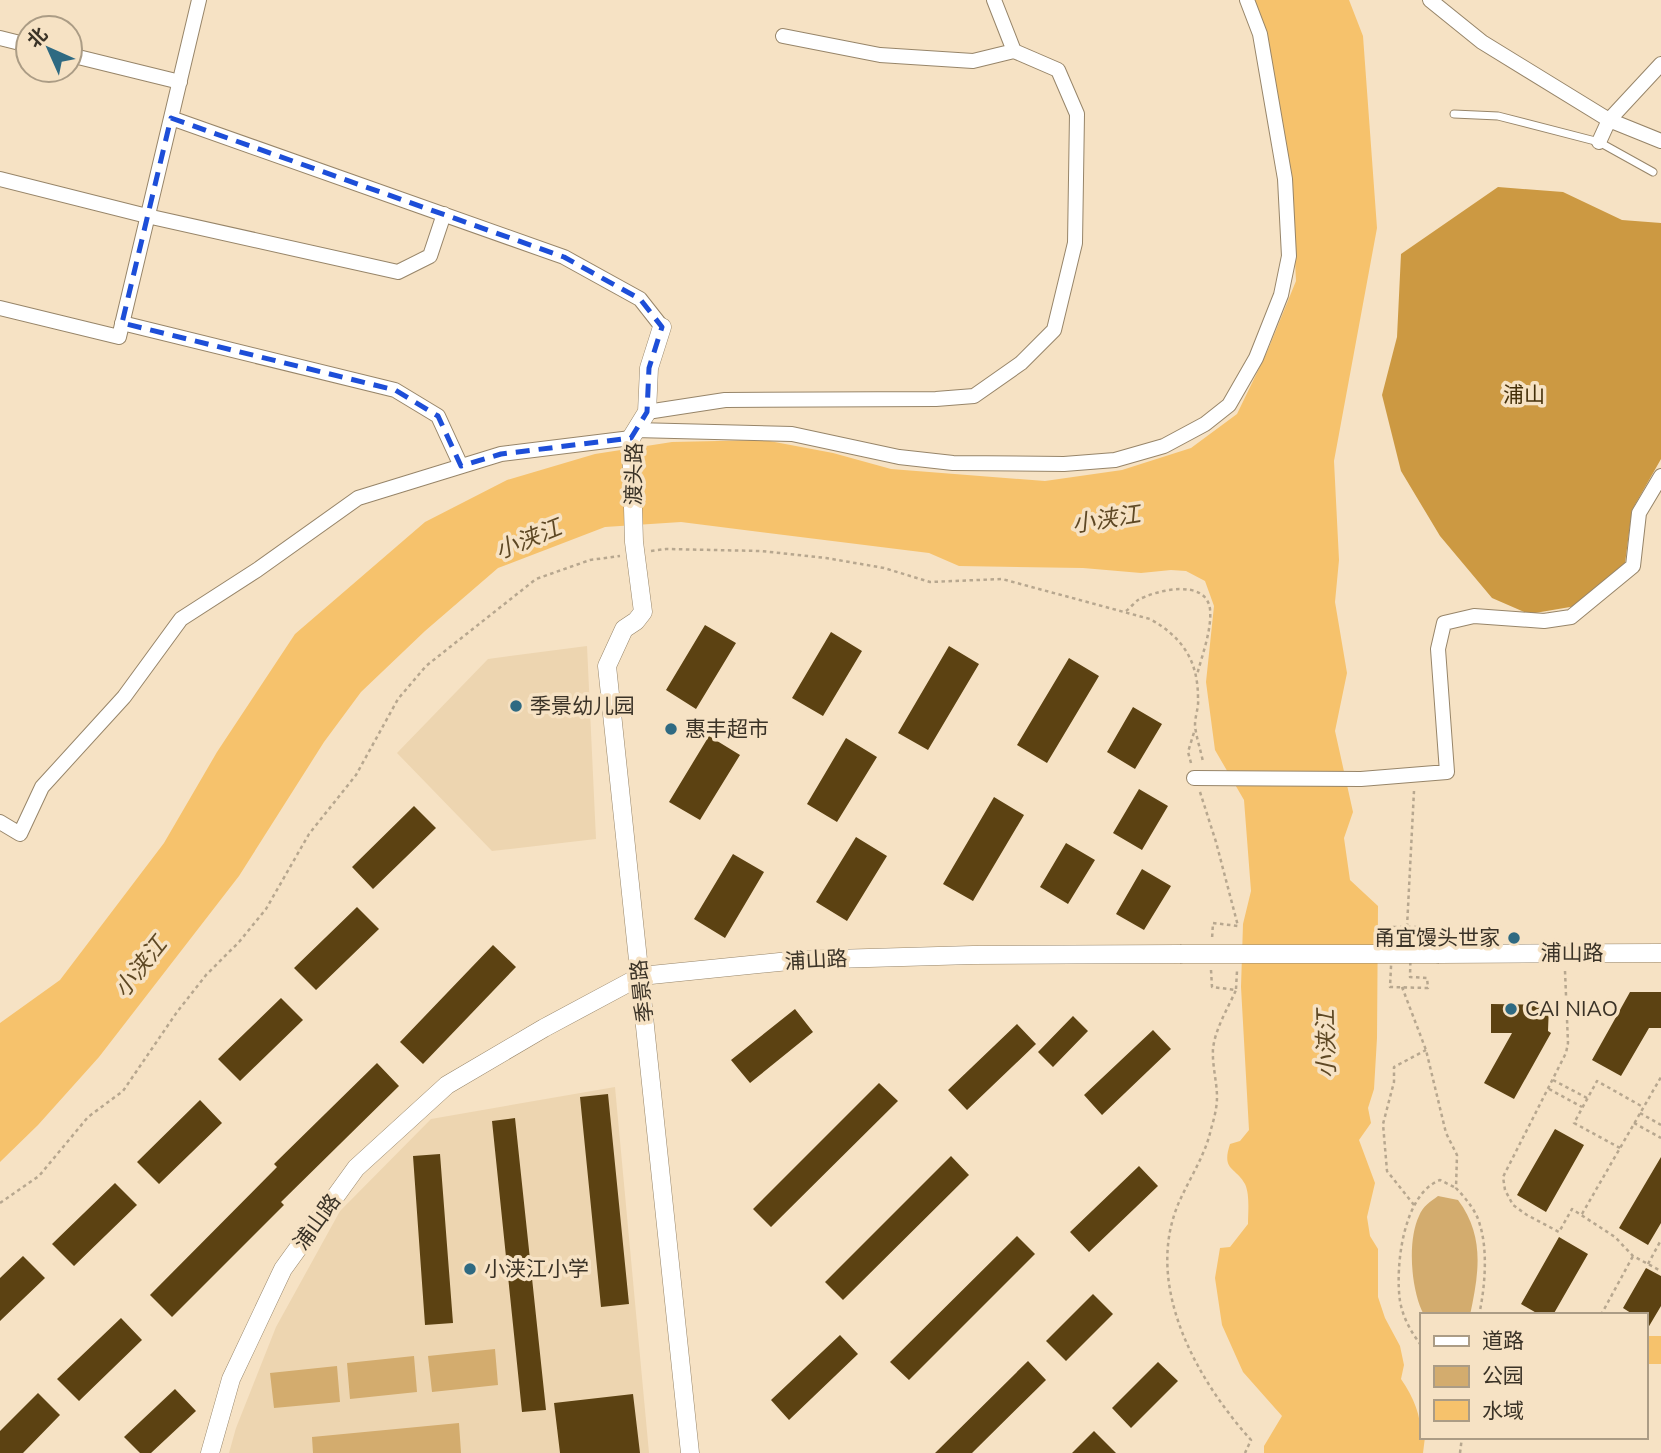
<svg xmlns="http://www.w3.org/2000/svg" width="1661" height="1453" font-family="Mulish,'Noto Sans SC',sans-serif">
  <rect width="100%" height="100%" fill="#f6e2c4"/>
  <path fill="#edd5b0" d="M587 646 596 839 492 851 397 753 488 659Z
    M615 1087 649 1453H229L236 1428 276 1327 340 1211 431 1119Z"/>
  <path fill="#d3ac6e" d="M1438 1196 1458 1200C1485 1236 1479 1273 1470 1315H1424C1411 1291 1407 1241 1419 1216 1423 1206 1430 1202 1438 1196Z
    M495 1349 498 1385 432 1392 428 1356Z
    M414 1356 417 1392 350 1399 347 1363Z
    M337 1366 340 1402 274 1408 270 1373Z
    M459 1423 461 1453H313L312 1437Z"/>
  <path fill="#cc9942" d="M1498 187 1563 192 1622 220 1661 223V459L1632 510 1624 571 1576 606 1529 614 1492 598 1440 536 1401 471 1382 395 1397 337 1401 254Z"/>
  <path fill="#f6c26c" d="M1254 0H1349L1363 36 1377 228 1334 461 1339 560 1335 602 1347 673 1335 731 1353 812 1344 838 1350 880 1378 906 1377 1038 1374 1089 1368 1108 1371 1123 1359 1140 1375 1183 1367 1217 1370 1236 1378 1249V1297L1385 1318 1400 1346 1404 1365 1401 1379C1414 1398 1421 1415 1421 1437H1425L1423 1453H1264V1446L1282 1416 1243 1372 1222 1325 1215 1278 1220 1248 1230 1247 1248 1224C1248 1212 1250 1195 1245 1184 1236 1167 1221 1171 1230 1144L1240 1141 1249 1130 1241 987 1243 924 1251 891 1244 800 1215 750 1206 682 1214 606 1205 581 1186 571 1171 570 1141 573 1083 568 959 566 929 553 681 522 605 527 498 568 425 631 361 692 324 742 239 876 99 1057 38 1125 0 1162V1023L60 980 164 843 217 752 295 634 425 522 507 480 595 454 672 442 764 440 833 453 891 469 1045 481 1122 470 1191 448 1237 414 1267 352 1296 281 1291 174Z"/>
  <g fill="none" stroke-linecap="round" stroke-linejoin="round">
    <path stroke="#f6c26c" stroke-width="28" d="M1645 1350H1661"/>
  </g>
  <path fill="#5c4212" d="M705 625 736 643 696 709 666 690Z
    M831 632 862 651 823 716 792 698Z
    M949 646 979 664 928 750 898 733Z
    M1069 658 1099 676 1047 763 1017 745Z
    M1133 707 1162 724 1135 769 1107 752Z
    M709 736 740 755 700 820 669 802Z
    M846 738 877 757 837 822 807 804Z
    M1139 789 1168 806 1142 850 1113 833Z
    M994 797 1024 815 973 901 943 884Z
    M414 806 436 828 373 889 352 867Z
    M856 837 887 856 847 921 816 902Z
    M1066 843 1095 860 1068 904 1040 887Z
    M733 854 764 872 725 938 694 919Z
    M1142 869 1171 886 1144 930 1116 914Z
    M357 907 379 929 316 990 294 968Z
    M493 945 516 967 423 1064 400 1042Z
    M1630 992H1661V1028H1649L1621 1076 1592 1060Z
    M281 998 303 1020 240 1081 218 1059Z
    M1491 1004 1549 1005 1548 1031 1551 1033 1514 1099 1484 1083 1512 1033H1491Z
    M795 1009 813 1032 750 1083 731 1060Z
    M1073 1016 1088 1031 1053 1067 1038 1052Z
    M1017 1024 1036 1044 967 1110 948 1090Z
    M1153 1030 1171 1049 1102 1115 1084 1095Z
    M377 1063 399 1086 281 1202 284 1205 172 1317 150 1295 277 1167 274 1164Z
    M879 1083 898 1101 771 1227 753 1209Z
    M608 1094 629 1304 601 1307 580 1097Z
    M200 1100 222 1123 159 1184 137 1162Z
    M515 1118 546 1410 522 1412 492 1121Z
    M1555 1129 1584 1145 1546 1212 1517 1195Z
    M440 1154 453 1323 425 1325 413 1156Z
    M951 1156 969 1175 843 1300 825 1282Z
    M1661 1157V1223L1648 1245 1619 1228Z
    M1139 1166 1158 1186 1089 1252 1070 1232Z
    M115 1183 137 1205 74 1266 52 1244Z
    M1017 1236 1035 1254 909 1380 890 1362Z
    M1559 1237 1588 1254 1553 1315H1540L1521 1304Z
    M23 1256 45 1278 0 1321V1278Z
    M1646 1268 1661 1276V1306L1645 1333V1315H1634L1623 1308Z
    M1093 1294 1113 1314 1066 1361 1046 1341Z
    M121 1318 142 1340 79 1401 57 1379Z
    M840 1335 858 1354 789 1420 771 1400Z
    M1028 1361 1046 1380 972 1453H935Z
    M1158 1362 1178 1381 1131 1428 1112 1408Z
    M175 1389 196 1411 151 1453H140L124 1437Z
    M38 1393 60 1415 23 1453H0V1431Z
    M633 1394 640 1453H560L554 1403Z
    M1094 1431 1116 1453H1072Z"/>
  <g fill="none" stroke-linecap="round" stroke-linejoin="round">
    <g stroke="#978569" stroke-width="9">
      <path id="service" d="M1454 114 1498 116 1599 142 1653 172"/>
    </g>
    <g stroke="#978569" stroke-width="16">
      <path id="minor" d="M994 0 1014 51
        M1430 0 1482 42 1609 120 1661 141
        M0 38 28 45
        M70 55 180 82
        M171 118 564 257 640 299 662 327
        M1599 142 1609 120 1661 64
        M0 179 147 216 398 272 430 256 444 214
        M0 308 119 337 199 0
        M122 323 395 390 438 416 461 466
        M647 412 725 400 936 399 974 396 1021 363 1054 330 1075 243 1077 114 1058 70 1014 51 973 61 880 55 783 36
        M635 430 792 434 899 457 953 463 1064 464 1115 460 1164 446 1205 424 1229 405 1256 358 1281 295 1289 256 1285 179 1260 34 1247 0
        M1194 778 1361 779 1447 772 1438 649 1444 623 1474 616 1544 621 1571 617 1633 566 1639 513 1661 476
        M0 822 20 834 42 787 124 697 181 619 257 570 358 498 501 454 631 438"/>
    </g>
    <g stroke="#978569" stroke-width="19">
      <path id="tertiary" d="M662 327 649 368 647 412 631 438 634 542 643 612 636 621 624 629 607 666 690 1453
        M1439 954 1661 953
        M210 1453 231 1379 283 1269 356 1168 447 1085 544 1028 641 976 799 960 973 955 1180 954"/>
    </g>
    <path stroke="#b7a78f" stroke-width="2.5" stroke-dasharray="3.5 3.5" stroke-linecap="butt" d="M651 551 666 549 761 551 826 558 884 568 930 582 1002 579 1150 619C1182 637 1198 660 1198 698 1199 707 1195 716 1195 725 1196 737 1201 751 1203 762
      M1126 611C1130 608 1134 603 1138 600 1156 590 1206 578 1210 609 1212 630 1202 655 1197 675
      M1191 763 1188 752 1195 729
      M1200 792 1216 842 1238 926 1213 923 1212 939
      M1393 927H1430V937H1411L1410 977 1427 978 1428 988 1390 987Z
      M1407 927 1414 791
      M1211 970 1212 987 1236 990C1228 1008 1215 1029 1213 1049 1212 1065 1217 1082 1217 1097 1217 1108 1214 1119 1211 1129 1205 1157 1188 1180 1177 1207 1145 1289 1198 1381 1251 1440L1245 1453
      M1565 971 1568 1043 1566 1053 1503 1177 1505 1190 1513 1205 1527 1215 1559 1232 1572 1209 1615 1237 1633 1256 1661 1271
      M1402 987 1426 1050 1446 1133 1457 1155 1456 1188C1466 1199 1476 1210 1480 1225 1488 1251 1485 1288 1479 1315
      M1236 989 1237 971
      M1553 1080 1587 1098
      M1549 1089 1582 1107
      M1640 1113 1661 1125
      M1634 1123 1661 1138
      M1620 1148 1574 1123 1597 1081 1643 1107
      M0 1203 39 1176 88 1117 123 1091 177 1012 206 975 239 942 266 909 309 834 356 775 398 699 426 666 536 579 590 560 620 556
      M1414 1205 1387 1171 1383 1124 1394 1082V1067L1426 1050
      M1582 1214 1661 1077
      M1648 1264 1661 1240
      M1601 1315 1633 1256
      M1421 1345C1411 1332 1403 1318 1400 1301 1395 1267 1403 1194 1440 1180L1456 1188
      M1460 1453 1462 1437"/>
    <use href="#service" stroke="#fff" stroke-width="7"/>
    <use href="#minor" stroke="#fff" stroke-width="14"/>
    <use href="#tertiary" stroke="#fff" stroke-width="18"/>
    <g stroke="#978569" stroke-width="19" stroke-linecap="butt">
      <path id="tertiary-bridge" d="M1180 954H1439"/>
    </g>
    <use href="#tertiary-bridge" stroke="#fff" stroke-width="18"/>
  </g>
  <path fill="none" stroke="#1d4ed8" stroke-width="5" stroke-dasharray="14 9" stroke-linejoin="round" d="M171 118 564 257 640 299 662 327 649 368 647 412 631 438 501 454 461 466 438 416 395 390 122 323Z"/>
  <g fill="#2f6a82" stroke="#f6e2c4" stroke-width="2.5">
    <circle cx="516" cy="706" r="7"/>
    <circle cx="671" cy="729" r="7"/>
    <circle cx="1514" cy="938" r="7"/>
    <circle cx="1511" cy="1009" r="7"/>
    <circle cx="470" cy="1269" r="7"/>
  </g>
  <g text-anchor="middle" stroke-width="7" stroke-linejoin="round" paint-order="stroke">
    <g font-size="21" fill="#442f09" stroke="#f6e2c4">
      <text x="1524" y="402">浦山</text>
    </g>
    <g font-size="21" fill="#3b3327" stroke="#f6e2c4">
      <text transform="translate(634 474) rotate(-89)" y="7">渡头路</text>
      <text x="1572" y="960">浦山路</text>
      <text transform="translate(816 960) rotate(-3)" y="7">浦山路</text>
      <text transform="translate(642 991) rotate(-96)" y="7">季景路</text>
      <text transform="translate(317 1222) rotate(-54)" y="7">浦山路</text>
    </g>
    <g font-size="21" fill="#3b3327" stroke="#f6e2c4" text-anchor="start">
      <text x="530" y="713">季景幼儿园</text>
      <text x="685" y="736">惠丰超市</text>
      <text x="1500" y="945" text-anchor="end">甬宜馒头世家</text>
      <text x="1525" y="1016">CAI NIAO</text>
      <text x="484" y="1276">小浃江小学</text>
    </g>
    <g font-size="23" font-style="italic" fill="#5e4824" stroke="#f6e2c4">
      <text transform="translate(1106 519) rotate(-9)" y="8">小浃江</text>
      <text transform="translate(528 539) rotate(-22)" y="8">小浃江</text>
      <text transform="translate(140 967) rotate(-52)" y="8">小浃江</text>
      <text transform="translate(1326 1044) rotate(-91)" y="8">小浃江</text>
    </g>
  </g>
  <rect x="1420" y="1313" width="228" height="126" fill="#f6e2c4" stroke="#ab9c85" stroke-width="2"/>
  <rect x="1434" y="1336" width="35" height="10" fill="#ffffff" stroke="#ab9c85" stroke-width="2"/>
  <text x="1482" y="1348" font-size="21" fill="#3b3327">道路</text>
  <rect x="1434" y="1366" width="35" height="21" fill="#d3ac6e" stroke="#ab9c85" stroke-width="2"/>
  <text x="1482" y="1383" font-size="21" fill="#3b3327">公园</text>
  <rect x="1434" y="1400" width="35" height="21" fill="#f6c26c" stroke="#ab9c85" stroke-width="2"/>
  <text x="1482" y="1418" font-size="21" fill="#3b3327">水域</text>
  <g transform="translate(49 49) rotate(315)"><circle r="33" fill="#f6e2c4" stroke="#ab9c85" stroke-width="2"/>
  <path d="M0-5L12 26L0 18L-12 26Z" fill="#2f6a82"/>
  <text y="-10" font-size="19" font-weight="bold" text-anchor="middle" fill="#3b3327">北</text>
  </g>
</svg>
